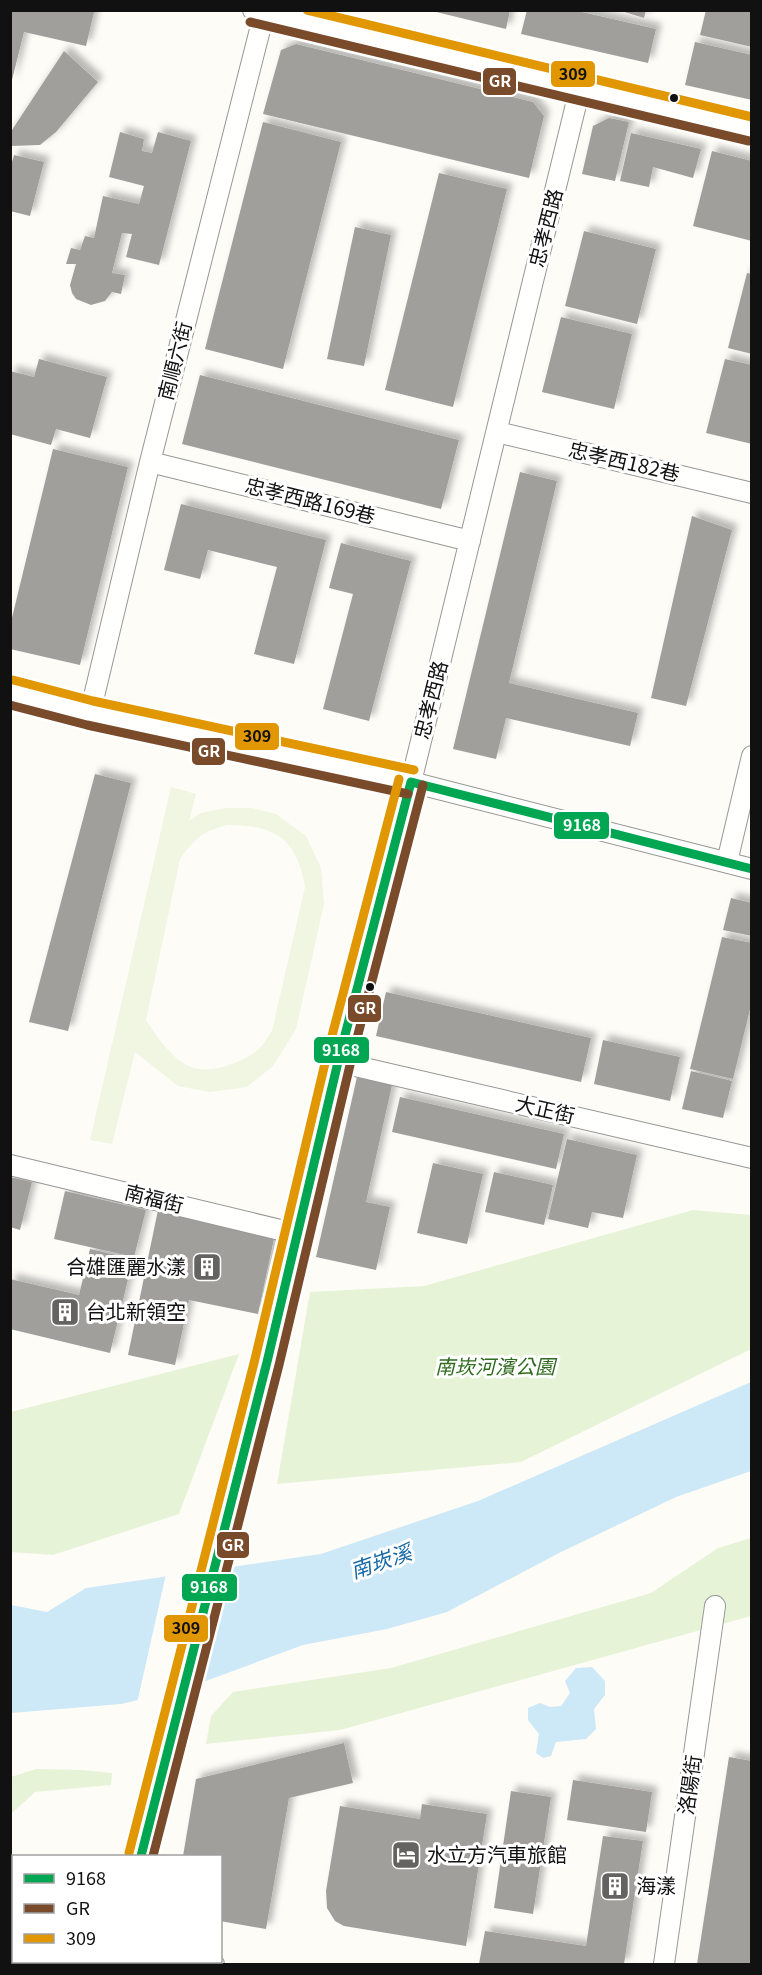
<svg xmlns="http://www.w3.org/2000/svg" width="762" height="1975" font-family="Georgia,'Noto Sans TC',serif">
  <defs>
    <filter id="shadow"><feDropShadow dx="5.5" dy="-5.5" stdDeviation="3" flood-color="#0004"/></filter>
  </defs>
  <rect width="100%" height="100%" fill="#fdfcf7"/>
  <path fill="#e7f3d7" d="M693 1210 751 1215V1349L521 1462 277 1484 310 1292 424 1286Z
    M239 1354 179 1514 53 1555 11 1552V1412Z
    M751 1538V1616L340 1730 206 1744 211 1716 233 1692 391 1668 651 1593 718 1548Z
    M36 1769 82 1770 112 1773 111 1785 35 1792 11 1814V1777Z"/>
  <path fill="#f0f6e1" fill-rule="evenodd" d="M171 787 196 794 189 821 201 813 226 808H252L276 814 306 836 321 868 324 904 296 1029 273 1066 247 1087 210 1092 178 1086 135 1052 112 1144 90 1140ZM227 825C275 825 297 838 305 887L272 1031C268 1036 265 1042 261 1047 246 1062 211 1075 191 1067 174 1061 155 1035 146 1020L180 859C195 838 202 832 227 825Z"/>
  <path fill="#cde8f7" d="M751 1382V1471L676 1497 561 1552 447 1612 387 1629 303 1645 184 1689 121 1704 11 1713V1605L47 1612 86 1588 321 1554 478 1501Z
    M592 1667 605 1681V1695L594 1709 596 1729 586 1739 556 1742 551 1756 543 1758 536 1753 539 1734 528 1720V1708L540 1703 550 1707 561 1706 570 1693 565 1681 576 1668Z"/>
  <path fill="#fdfcf7" d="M233 1564 202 1686 185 1692 137 1703 166 1574Z"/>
  <path fill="#a19f9c" filter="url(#shadow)" d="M10 10H89L94 12 86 46 24 32 11 84Z
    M428 10H510L506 29Z
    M527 10H573L656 29 648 63 521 34Z
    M618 10H646L644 18Z
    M706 10H752V47L700 35Z
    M695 42 752 55V100L685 85Z
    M296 44 533 102 544 116 529 178 263 114 281 50Z
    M64 51 98 82 56 132 40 145 10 146V133Z
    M609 118 629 122 615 181 582 174 593 126Z
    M263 122 341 142 283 369 205 349Z
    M120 132 144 139 142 151 152 153 158 132 191 141 159 265 126 257 132 234 122 233 112 273 125 275 121 294 112 292 105 301 91 305 76 299 72 293 70 285 76 264H66L71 248 80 250 85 236 94 238 103 196 139 204 144 186 109 177Z
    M631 133 701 149 693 178 653 167 649 187 620 181Z
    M712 151 752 161V241L693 226Z
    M14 155 44 162 30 216 10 211V169Z
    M439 173 507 189 453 407 385 390Z
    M355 227 391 235 364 366 327 359Z
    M584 231 656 249 637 324 565 306Z
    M747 273 752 274V354L728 348Z
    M561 317 632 334 614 409 542 392Z
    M39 359 107 377 90 438 56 429 51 445 10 434V371L34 377Z
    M725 359 752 365V444L706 433Z
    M200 375 459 440 441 509 182 444Z
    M53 449 128 467 80 665 10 649V626Z
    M520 472 557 481 509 683 638 713 630 746 506 718 496 759 453 749Z
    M181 504 326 540 294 664 254 654 277 567 208 550 200 579 164 570Z
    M692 516 732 530 686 706 651 698Z
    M341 543 411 561 369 721 323 709 353 594 329 588Z
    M95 774 131 783 68 1031 29 1022Z
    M731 898 752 903V936L723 930Z
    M722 937 752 943V1001L733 1079 690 1069Z
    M386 992 591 1038 581 1082 376 1036Z
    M603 1040 680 1057 670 1101 594 1084Z
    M691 1071 732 1081 723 1118 682 1109Z
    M357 1077 392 1085 366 1202 390 1207 376 1270 316 1257Z
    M400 1097 564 1134 556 1169 392 1132Z
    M567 1139 637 1155 623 1218 592 1212 588 1228 548 1219Z
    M433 1163 483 1174 467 1244 417 1233Z
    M494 1172 553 1185 544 1225 485 1212Z
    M10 1177 32 1182 20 1230 10 1227Z
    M65 1191 146 1210 134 1257 54 1239Z
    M158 1210 275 1234 258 1314 189 1300 175 1365 128 1355Z
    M90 1249 133 1259 110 1353 10 1329V1279L79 1295Z
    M344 1743 353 1783 289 1798 266 1929 220 1921V1856H183L196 1779Z
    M729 1757 752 1761V1964H697Z
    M573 1780 652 1792 646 1832 567 1820Z
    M511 1791 551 1797 533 1914 494 1908Z
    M422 1804 487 1814 466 1946 344 1926 335 1921 327 1908 326 1891 340 1806 420 1819Z
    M603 1836 643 1841 624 1964H479L485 1931 586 1946Z
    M14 1881V1962H73L70 1964H10V1884Z"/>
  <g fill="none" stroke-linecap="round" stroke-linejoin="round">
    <g stroke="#979795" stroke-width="22">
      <path id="minor" d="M253 10 752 129
        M497 432 752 493
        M150 462 470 541
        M10 692 90 713 411 782 752 869
        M90 713 150 462 265 10
        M727 862 752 756
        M338 1062 752 1158
        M10 1165 297 1234
        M141 1856 267 1362 338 1062 411 782 580 88
        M192 1962 214 1964
        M114 1964V1962
        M664 1964 715 1606"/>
    </g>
    <use href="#minor" stroke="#fffffe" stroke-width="20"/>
    <g stroke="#fff" stroke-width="14">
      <path id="bus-1" d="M411 782 752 869
        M141 1856 267 1362 338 1062 411 782"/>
    </g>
    <g stroke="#fff" stroke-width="14">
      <path id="bus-2" d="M250 22 749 141
        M10 705 87 725 408 794
        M153 1856 279 1365 350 1065 423 785"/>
    </g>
    <g stroke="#fff" stroke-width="14">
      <path id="bus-3" d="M307 10 752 117
        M13 680 93 701 414 770
        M129 1853 255 1359 326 1059 399 779"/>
    </g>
    <use href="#bus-1" stroke="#00a651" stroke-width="9"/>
    <use href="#bus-2" stroke="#7a4b2a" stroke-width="9"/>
    <use href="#bus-3" stroke="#e09702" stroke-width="9"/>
  </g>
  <defs>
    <g id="building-square" transform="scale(1.5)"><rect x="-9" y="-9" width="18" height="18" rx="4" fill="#646362" stroke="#fff"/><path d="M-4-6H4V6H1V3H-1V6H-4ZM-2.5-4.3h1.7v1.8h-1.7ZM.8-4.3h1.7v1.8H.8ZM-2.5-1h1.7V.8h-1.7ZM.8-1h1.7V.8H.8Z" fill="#fff"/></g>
    <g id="hotel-square" transform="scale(1.5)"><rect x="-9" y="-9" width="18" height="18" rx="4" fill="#646362" stroke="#fff"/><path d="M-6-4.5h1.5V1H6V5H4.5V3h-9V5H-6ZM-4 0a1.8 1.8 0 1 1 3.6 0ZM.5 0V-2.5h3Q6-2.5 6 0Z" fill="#fff"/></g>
  </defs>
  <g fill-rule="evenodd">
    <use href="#building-square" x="207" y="1267"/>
    <use href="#building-square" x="65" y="1312"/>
    <use href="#hotel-square" x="406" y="1855"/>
    <use href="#building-square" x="615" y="1886"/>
  </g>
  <g fill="#111" stroke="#fff" stroke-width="2">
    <circle cx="674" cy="98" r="5"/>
    <circle cx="370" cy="987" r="5"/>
  </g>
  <g text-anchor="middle" stroke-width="6" stroke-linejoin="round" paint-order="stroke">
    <g font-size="20" fill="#111" stroke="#fff">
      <text transform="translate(546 228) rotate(-76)" y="7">忠孝西路</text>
      <text transform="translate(175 361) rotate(-76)" y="7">南順六街</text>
      <text transform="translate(624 462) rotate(13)" y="7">忠孝西182巷</text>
      <text transform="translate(310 501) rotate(14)" y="7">忠孝西路169巷</text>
      <text transform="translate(431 700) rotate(-76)" y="7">忠孝西路</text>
      <text transform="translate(545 1110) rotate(13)" y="7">大正街</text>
      <text transform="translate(154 1199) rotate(14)" y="7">南福街</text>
      <text transform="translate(690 1785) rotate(-82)" y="7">洛陽街</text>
    </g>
    <g font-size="20" fill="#111" stroke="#fff" text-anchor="start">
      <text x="186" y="1274" text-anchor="end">合雄匯麗水漾</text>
      <text x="86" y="1319">台北新領空</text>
      <text x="427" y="1862">水立方汽車旅館</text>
      <text x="636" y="1893">海漾</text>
    </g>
    <g font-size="20" font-style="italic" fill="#2f6b1f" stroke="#fff">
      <text x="495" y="1374">南崁河濱公園</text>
    </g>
    <g font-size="21" font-style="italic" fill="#1768a6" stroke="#fff">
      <text transform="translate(381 1562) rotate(-19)" y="7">南崁溪</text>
    </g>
  </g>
  <g stroke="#fff" stroke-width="2">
    <rect x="550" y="60" width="46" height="28" rx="6" fill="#e09702"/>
    <rect x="482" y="67" width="35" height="29" rx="6" fill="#7a4b2a"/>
    <rect x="234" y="722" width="46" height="29" rx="6" fill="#e09702"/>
    <rect x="191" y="737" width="35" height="29" rx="6" fill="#7a4b2a"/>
    <rect x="553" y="811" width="57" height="29" rx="6" fill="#00a651"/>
    <rect x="347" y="994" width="35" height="29" rx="6" fill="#7a4b2a"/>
    <rect x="313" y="1036" width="57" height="28" rx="6" fill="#00a651"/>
    <rect x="216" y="1531" width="34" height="28" rx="6" fill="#7a4b2a"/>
    <rect x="181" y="1573" width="57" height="29" rx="6" fill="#00a651"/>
    <rect x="163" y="1614" width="46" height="29" rx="6" fill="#e09702"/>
  </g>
  <g font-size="16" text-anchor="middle" font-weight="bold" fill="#fff">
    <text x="500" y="87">GR</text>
    <text x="209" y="757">GR</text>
    <text x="582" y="831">9168</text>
    <text x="365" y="1014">GR</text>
    <text x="341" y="1056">9168</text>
    <text x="233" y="1551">GR</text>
    <text x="209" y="1593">9168</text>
  </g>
  <g font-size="16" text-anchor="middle" font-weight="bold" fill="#111">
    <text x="573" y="80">309</text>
    <text x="257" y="742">309</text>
    <text x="186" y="1634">309</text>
  </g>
  <rect width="762" height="1975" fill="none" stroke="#111111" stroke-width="24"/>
  <rect x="12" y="1855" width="210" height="108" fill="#ffffff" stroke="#a0a0a0" stroke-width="1.5"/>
  <rect x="24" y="1874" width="30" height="9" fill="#00a651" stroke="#a0a0a0" stroke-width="1.5"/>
  <text x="66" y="1885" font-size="18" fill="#111111">9168</text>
  <rect x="24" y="1904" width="30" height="9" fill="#7a4b2a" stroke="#a0a0a0" stroke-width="1.5"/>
  <text x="66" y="1915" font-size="18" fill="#111111">GR</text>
  <rect x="24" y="1934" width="30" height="9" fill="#e09702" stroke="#a0a0a0" stroke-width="1.5"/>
  <text x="66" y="1945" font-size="18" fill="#111111">309</text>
</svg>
